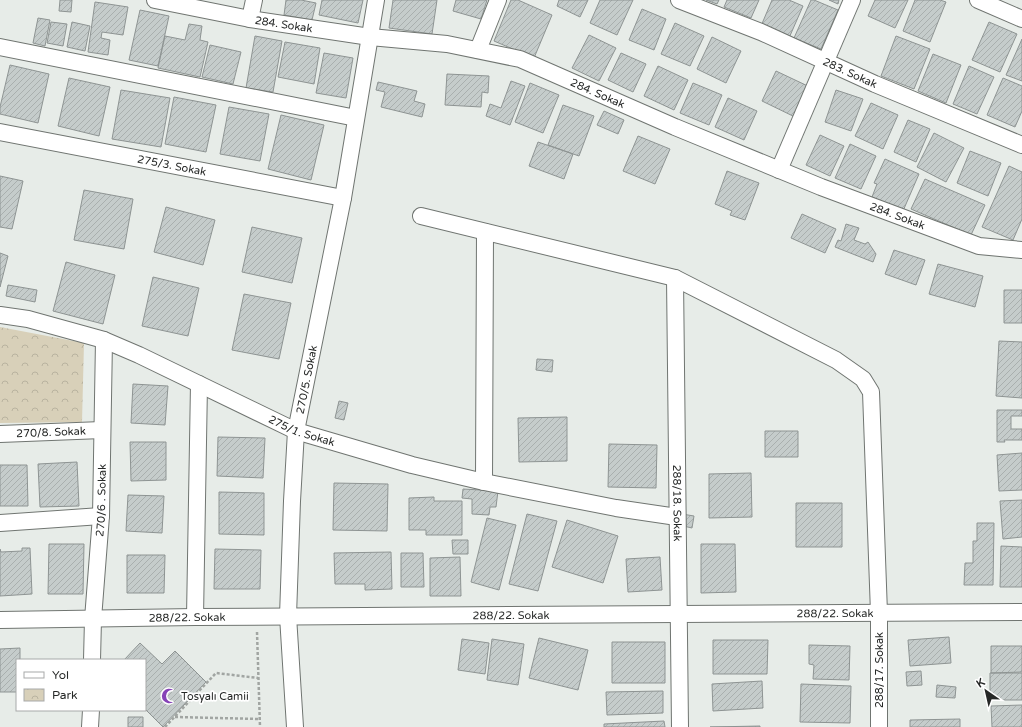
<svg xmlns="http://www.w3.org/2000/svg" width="1022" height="727" font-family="'Varela Round',sans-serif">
  <defs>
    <pattern id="park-crowns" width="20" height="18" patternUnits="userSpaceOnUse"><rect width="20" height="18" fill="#d8d0b9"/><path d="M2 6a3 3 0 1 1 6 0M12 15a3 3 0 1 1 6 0" fill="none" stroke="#b9b39f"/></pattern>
    <pattern id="building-hatch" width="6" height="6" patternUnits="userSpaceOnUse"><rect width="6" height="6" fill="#c5cccb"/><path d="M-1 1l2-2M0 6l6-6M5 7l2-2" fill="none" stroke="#a9afae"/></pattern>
  </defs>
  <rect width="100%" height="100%" fill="#e7ece8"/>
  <path fill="url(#park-crowns)" d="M0 327 84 343 82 422 0 423Z"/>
  <path fill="url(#building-hatch)" stroke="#8e9493" d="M60 0H72L71 12 59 11Z
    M286 0H301L316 3 312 20 284 15Z
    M322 0H363L358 23 319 15Z
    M393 0H437L432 34 389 28Z
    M456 0H487L481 19 453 11Z
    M511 0H518L552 15 534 58 494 41Z
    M559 0H588L580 17 557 6Z
    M600 0H633L617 35 590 23Z
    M706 0H719L717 4Z
    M727 0H759L751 18 724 7Z
    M772 0H789L803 6 789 38 761 26Z
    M811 0H814L838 10 821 49 794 38Z
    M829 0H839L838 4Z
    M875 0H908L895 28 868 16Z
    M915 0H940L946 2 930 42 903 31Z
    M95 2 128 7 123 35 102 32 101 38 110 40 108 55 88 52Z
    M642 9 666 19 654 50 629 40Z
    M140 10 169 16 158 66 129 60Z
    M38 18 50 20 45 46 33 43Z
    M51 22 67 24 63 46 47 43Z
    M72 22 90 26 85 51 67 47Z
    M989 22 1017 34 1000 72 972 60Z
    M675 23 704 36 690 66 661 54Z
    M189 24 202 26 200 40 208 42 200 77 158 68 165 36 185 40Z
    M589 35 616 48 599 81 572 68Z
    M255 36 282 41 273 92 246 88Z
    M896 36 930 49 914 89 881 76Z
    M712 37 741 51 726 83 697 69Z
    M1022 39V81L1006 75Z
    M285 42 320 48 314 84 278 77Z
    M210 45 241 52 233 84 202 77Z
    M324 53 353 58 346 98 316 93Z
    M621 53 646 64 633 92 608 80Z
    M933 54 961 65 946 103 918 91Z
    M10 65 49 74 38 123 0 114V107Z
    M658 66 688 80 674 110 644 96Z
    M969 66 994 77 977 114 953 104Z
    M776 71 812 88 797 118 762 101Z
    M447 74 489 76 488 93 482 92 481 107 445 105Z
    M69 78 110 87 99 136 58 126Z
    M1003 78 1022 86V111L1015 127 987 115Z
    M511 81 525 86 510 125 486 116 490 104 501 108Z
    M378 82 417 91 414 101 425 104 422 117 381 107 385 92 376 90Z
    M530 83 559 95 543 133 515 122Z
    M693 83 722 95 709 125 680 113Z
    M121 90 170 98 161 147 112 139Z
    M836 90 863 99 851 131 825 122Z
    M174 97 216 105 206 152 165 144Z
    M728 98 757 111 744 140 715 127Z
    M871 103 898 115 883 149 855 136Z
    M563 105 594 116 579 156 548 145Z
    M229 107 269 114 260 161 220 154Z
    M604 111 624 120 618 134 597 125Z
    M281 115 324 125 311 180 268 169Z
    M908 120 930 129 916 162 894 152Z
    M934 133 964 148 946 182 917 167Z
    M820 135 844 146 830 176 806 165Z
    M638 136 670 149 655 184 623 171Z
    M538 142 573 154 564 179 529 166Z
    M850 144 876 156 861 189 835 178Z
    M970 151 1001 163 988 196 957 183Z
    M885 159 919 174 903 211 872 197 877 184 874 183Z
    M1009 166 1022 172V219L1013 240 982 227Z
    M727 171 759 183 745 220 730 215 732 211 715 204Z
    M0 176 23 181 12 229 0 227Z
    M925 179 985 205 971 235 911 209Z
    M84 190 133 199 124 249 74 240Z
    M166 207 215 220 203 265 154 252Z
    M802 214 836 229 825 253 791 238Z
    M846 224 859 228 854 240 865 244 868 242 876 254 873 262 835 247 838 240 841 241Z
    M252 227 302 238 292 283 242 272Z
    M894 250 925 260 916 285 885 274Z
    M0 253 8 256 0 287Z
    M66 262 115 275 103 324 53 311Z
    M938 264 983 276 975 307 929 294Z
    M153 277 199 288 188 336 142 326Z
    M8 285 37 290 35 302 6 296Z
    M1004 290H1022V323H1004Z
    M244 294 291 303 279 359 232 350Z
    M999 341 1022 342V398L996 396Z
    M537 359 553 360 552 372 536 370Z
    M133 384 168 386 165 425 131 423Z
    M339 401 348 403 344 420 335 418Z
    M997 410H1022V416H1011V429H1022V440H1004L1005 442H997Z
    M567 417V461L519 462 518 418Z
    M765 431H798V457H765Z
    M218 437 265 438 263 478 217 476Z
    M130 442H166V480L131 481Z
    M609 444 657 445 656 488 608 487Z
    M1022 453V490L999 491 997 455Z
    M77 462 79 506 40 507 38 464Z
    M0 465H27L28 506H0Z
    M751 473 752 517 709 518V474Z
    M334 483 388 484 387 531 333 530Z
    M463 489 498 491 496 507H490L489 515 472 514V499L462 498Z
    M219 492 264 493V535L219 534Z
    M128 495 164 496 162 533 126 531Z
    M434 497V501H462V535H426V530H409V498Z
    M1022 500V537L1003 539 1000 501Z
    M796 503H842V547H796Z
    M527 514 557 521 538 591 509 584Z
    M682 514 694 516 692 528 679 525Z
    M487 518 516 525 499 590 471 582Z
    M567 520 618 536 603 583 552 567Z
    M977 523H994L993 585H964L965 563H973V541H977Z
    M452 540H468V554H453Z
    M49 544H84L83 594H48Z
    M701 544H735L736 592 701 593Z
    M1001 546 1022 547V587H1000Z
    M22 548H30L32 594 0 596V549L1 552 22 551Z
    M215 549 261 550 260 589H214Z
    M391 552 392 589 365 590V584H335L334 553Z
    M401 553H423L424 587H401Z
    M127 555H165L164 593H127Z
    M460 557 461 596H430V558Z
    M660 557 662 590 628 592 626 559Z
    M949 637 951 663 910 666 908 640Z
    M539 638 588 650 578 690 529 678Z
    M462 639 489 643 485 674 458 670Z
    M492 639 524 644 518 685 487 680Z
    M713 640H768L767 674H713Z
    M612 642H665V683H612Z
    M140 643 162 664 175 651 206 682 163 727 145 709V660H124Z
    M809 645 850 646 849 680 813 679 814 665 809 664Z
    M991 646H1022V672L991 673Z
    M20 648V660H17V692H0V649Z
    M921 671 922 685 907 686 906 672Z
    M990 673H1022V700H990Z
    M762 681 763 708 713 711 712 684Z
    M801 684 851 686 850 723 800 722Z
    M937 685 956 687 955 698 936 697Z
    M663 691V713L607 715 606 692Z
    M1022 705V727H992L991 706Z
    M128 717H143V727H128Z
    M960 719V727H910V720Z
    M664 721 665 727H604V724Z
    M760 726V727H710Z"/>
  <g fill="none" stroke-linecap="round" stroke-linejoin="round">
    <g stroke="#707571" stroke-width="18">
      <g id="minor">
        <path id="s1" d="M155 0 250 19 370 37 447 44 520 59 675 127 821 187 979 246 1022 250"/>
        <path id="s2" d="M679 0 761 32 875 84 1022 145"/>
        <path d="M978 0 1022 19"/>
        <path d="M250 19 254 0"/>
        <path d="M0 47 356 118"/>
        <path d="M478 50 498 0"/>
        <path id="s3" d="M0 132 343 198"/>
        <path d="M779 170 852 0"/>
        <path d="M421 216 675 278 836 360 863 379 871 392 879 613V727"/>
        <path id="s4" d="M675 278 680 727"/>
        <path id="s5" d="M0 315 28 319 104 340 139 355 296 431 412 465 484 482 616 508 677 517"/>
        <path id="s6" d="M0 434 102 430"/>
        <path d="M484 482 485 232"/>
        <path d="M0 523 101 516"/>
        <path d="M195 617 199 384"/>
        <path id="s7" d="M0 620 195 617 1022 612"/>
        <path id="s8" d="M92 660 93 619 101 516 104 340"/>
        <path d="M90 727 91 710"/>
        <path id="s9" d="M295 727 288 616 292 501 296 431 343 198 376 0"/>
      </g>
    </g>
    <path stroke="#a1a5a2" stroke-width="2.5" stroke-dasharray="3 2" stroke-linecap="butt" d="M257 632 260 727
      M175 717 260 719
      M165 727 216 673 258 678"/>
    <use href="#minor" stroke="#fff" stroke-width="16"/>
  </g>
  <defs>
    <g id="mosque-bare" transform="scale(1.2)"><path d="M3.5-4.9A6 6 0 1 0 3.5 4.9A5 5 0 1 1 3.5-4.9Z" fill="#8643b7" stroke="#fff" stroke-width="2.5" paint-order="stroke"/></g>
  </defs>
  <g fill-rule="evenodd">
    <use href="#mosque-bare" x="169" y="696"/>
  </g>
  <g text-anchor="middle" stroke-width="3.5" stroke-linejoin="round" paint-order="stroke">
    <g font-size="11" fill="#262827" stroke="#fff">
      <text dy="4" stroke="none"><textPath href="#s1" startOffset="131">284. Sokak</textPath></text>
      <text dy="4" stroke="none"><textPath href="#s2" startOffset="186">283. Sokak</textPath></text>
      <text dy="4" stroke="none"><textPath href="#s1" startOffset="455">284. Sokak</textPath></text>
      <text dy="4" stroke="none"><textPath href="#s3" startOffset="175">275/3. Sokak</textPath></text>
      <text dy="4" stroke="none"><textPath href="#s1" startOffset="779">284. Sokak</textPath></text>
      <text dy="4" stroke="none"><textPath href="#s9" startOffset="349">270/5. Sokak</textPath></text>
      <text dy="4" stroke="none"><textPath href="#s5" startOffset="325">275/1. Sokak</textPath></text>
      <text dy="4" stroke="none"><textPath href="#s6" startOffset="51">270/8. Sokak</textPath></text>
      <text dy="4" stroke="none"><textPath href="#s8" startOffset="160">270/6 . Sokak</textPath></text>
      <text dy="4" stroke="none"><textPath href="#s4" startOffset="225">288/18. Sokak</textPath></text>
      <text dy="4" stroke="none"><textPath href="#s7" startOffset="835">288/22. Sokak</textPath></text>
      <text dy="4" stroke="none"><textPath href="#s7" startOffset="511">288/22. Sokak</textPath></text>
      <text dy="4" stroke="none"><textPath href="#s7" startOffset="187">288/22. Sokak</textPath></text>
      <text transform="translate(879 670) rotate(-90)" y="4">288/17. Sokak</text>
    </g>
    <g font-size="11" fill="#262827" stroke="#fff" text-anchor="start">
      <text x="181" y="700">Tosyalı Camii</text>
    </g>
  </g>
  <rect x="16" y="659" width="130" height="52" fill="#ffffff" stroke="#a8a9a9"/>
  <rect x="24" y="672" width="20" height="6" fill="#ffffff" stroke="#a8a9a9"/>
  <text x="52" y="679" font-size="12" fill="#262827">Yol</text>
  <rect x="24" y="689" width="20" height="12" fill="url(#park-crowns)" stroke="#a8a9a9"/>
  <text x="52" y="699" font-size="12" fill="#262827">Park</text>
  <g transform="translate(986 691) rotate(326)" stroke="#ffffff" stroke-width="3" paint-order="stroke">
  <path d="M0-3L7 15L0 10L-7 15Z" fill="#262827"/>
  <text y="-6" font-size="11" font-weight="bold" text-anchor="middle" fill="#262827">K</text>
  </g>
</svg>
